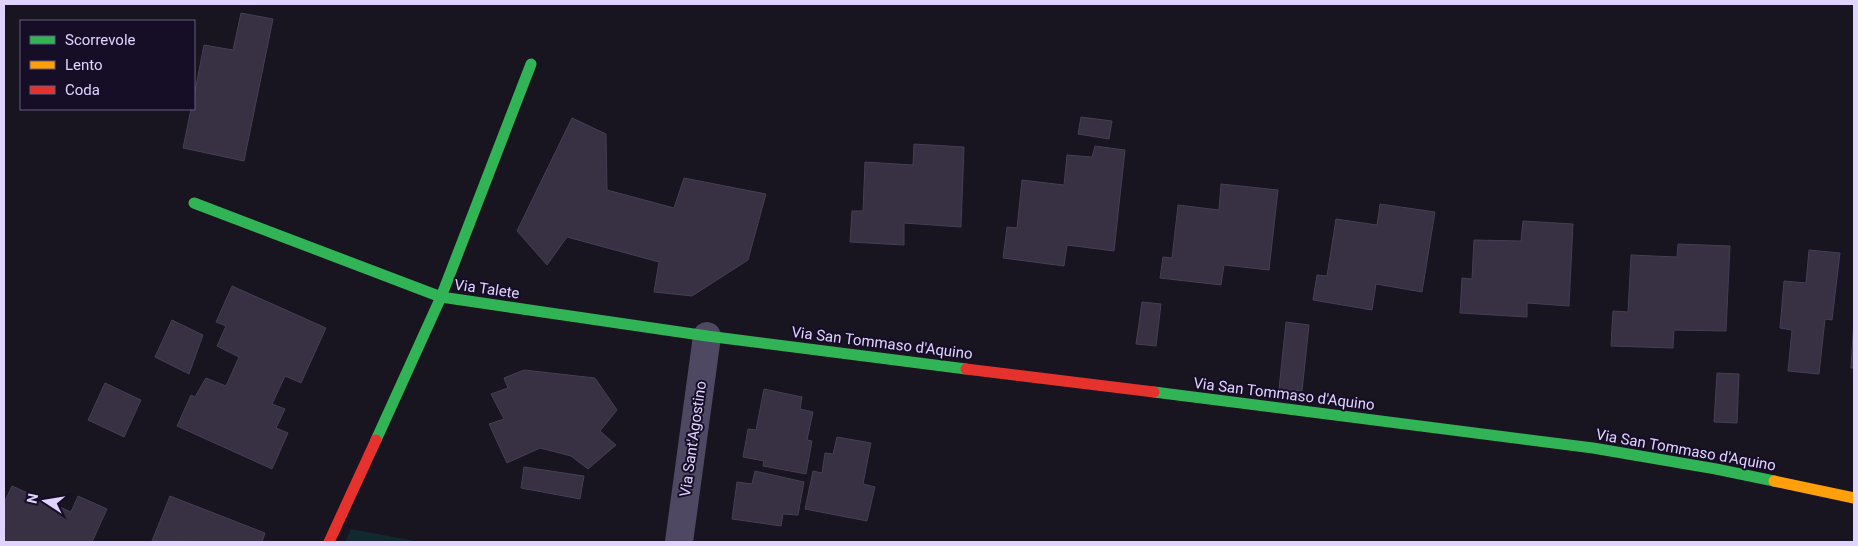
<svg xmlns="http://www.w3.org/2000/svg" width="1858" height="546" font-family="Roboto,sans-serif">
  <rect width="100%" height="100%" fill="#181420"/>
  <path fill="#122a2f" d="M351 529 420 542H345Z"/>
  <path fill="#373143" stroke="#463e55" d="M241 13 273 19 244 161 183 148 191 109H194V96L204 45 233 50Z
    M1081 117 1112 121 1109 139 1078 134Z
    M572 118 606 134 607 190 674 208 684 178 766 194 748 260 692 296 654 292 659 262 567 237 547 265 517 231Z
    M914 144 964 147 961 227 904 223V245L850 242 852 211H863L865 162 913 165Z
    M1095 146 1125 150 1114 251 1067 245 1064 266 1003 258 1007 227 1017 228 1022 180 1064 185 1067 155 1092 157Z
    M1221 184 1278 190 1269 270 1224 265 1221 285 1160 278 1163 257 1172 258 1178 205 1219 210Z
    M1380 204 1435 212 1422 292 1376 284 1372 310 1313 300 1317 275 1327 276 1336 219 1377 225Z
    M1523 221 1573 224 1569 306 1527 303V317L1460 313 1462 278 1472 279 1474 240 1521 241Z
    M1678 244 1730 246 1726 331 1674 330 1673 348 1611 346 1613 311 1628 312 1631 255 1677 257Z
    M1809 250 1840 253 1832 320 1825 319 1819 374 1788 371 1792 330 1780 328 1784 281 1806 283Z
    M232 286 326 328 301 383 285 376 272 404 285 409 276 428 288 433 272 469 177 426 191 395 195 397 206 378 226 386 239 357 217 346 226 326 216 322Z
    M1142 302 1161 304 1156 346 1136 344Z
    M1854 319V368H1851Z
    M172 320 203 335 189 374 155 357Z
    M1286 322 1309 325 1302 391 1279 389Z
    M524 370 595 378 617 410 600 431 616 445 588 469 571 456 540 448 507 463 489 424 504 419 491 394 508 388 504 378Z
    M1717 373 1739 374 1737 423 1714 422Z
    M105 383 141 400 124 437 88 420Z
    M764 389 802 397 800 409 813 412 807 440 812 441 806 474 763 466 764 461 743 457 748 429 756 430Z
    M837 437 871 443 863 484 875 487 867 521 805 509 813 471 822 473 825 453 833 454Z
    M524 467 584 476 580 499 521 488Z
    M755 471 804 482 798 515 783 514 781 526 732 519 737 482 752 484Z
    M12 486 71 512 78 496 107 509 92 542H4V503Z
    M170 496 265 533 262 542 152 541Z"/>
  <g fill="none" stroke-linecap="round" stroke-linejoin="round">
    <path stroke="#4e4862" stroke-width="28" d="M679 542 707 336"/>
    <path stroke="#30b455" stroke-width="11" d="M194 203 441 297 531 64
      M1154 392 1593 448 1716 469 1774 481
      M376 440 441 297 707 336 966 369"/>
    <path stroke="#ff9f0a" stroke-width="11" d="M1774 481 1854 498"/>
    <path stroke="#e5322d" stroke-width="11" d="M966 369 1154 392
      M329 542 376 440"/>
  </g>
  <g text-anchor="middle" stroke-width="4" stroke-linejoin="round" paint-order="stroke">
    <g font-size="15" fill="#e0d3ff" stroke="#160e26">
      <text transform="translate(487 289) rotate(8)" y="5">Via Talete</text>
      <text transform="translate(882 343) rotate(7)" y="5">Via San Tommaso d'Aquino</text>
      <text transform="translate(1284 394) rotate(7)" y="5">Via San Tommaso d'Aquino</text>
      <text transform="translate(693 439) rotate(-82)" y="5">Via Sant'Agostino</text>
      <text transform="translate(1686 450) rotate(10)" y="5">Via San Tommaso d'Aquino</text>
    </g>
  </g>
  <rect width="1858" height="546" fill="none" stroke="#e0d3ff" stroke-width="10"/>
  <rect x="20" y="20" width="175" height="90" fill="#160e26" stroke="#675d7d"/>
  <rect x="30" y="36" width="25" height="8" fill="#30b455" stroke="#675d7d"/>
  <text x="65" y="45" font-size="15" fill="#e0d3ff">Scorrevole</text>
  <rect x="30" y="61" width="25" height="8" fill="#ff9f0a" stroke="#675d7d"/>
  <text x="65" y="70" font-size="15" fill="#e0d3ff">Lento</text>
  <rect x="30" y="86" width="25" height="8" fill="#e5322d" stroke="#675d7d"/>
  <text x="65" y="95" font-size="15" fill="#e0d3ff">Coda</text>
  <g transform="translate(45 501) rotate(282)" stroke="#160e26" stroke-width="4" paint-order="stroke">
  <path d="M0-4L9 19L0 12L-9 19Z" fill="#e0d3ff"/>
  <text y="-8" font-size="14" font-weight="bold" text-anchor="middle" fill="#e0d3ff">N</text>
  </g>
</svg>
